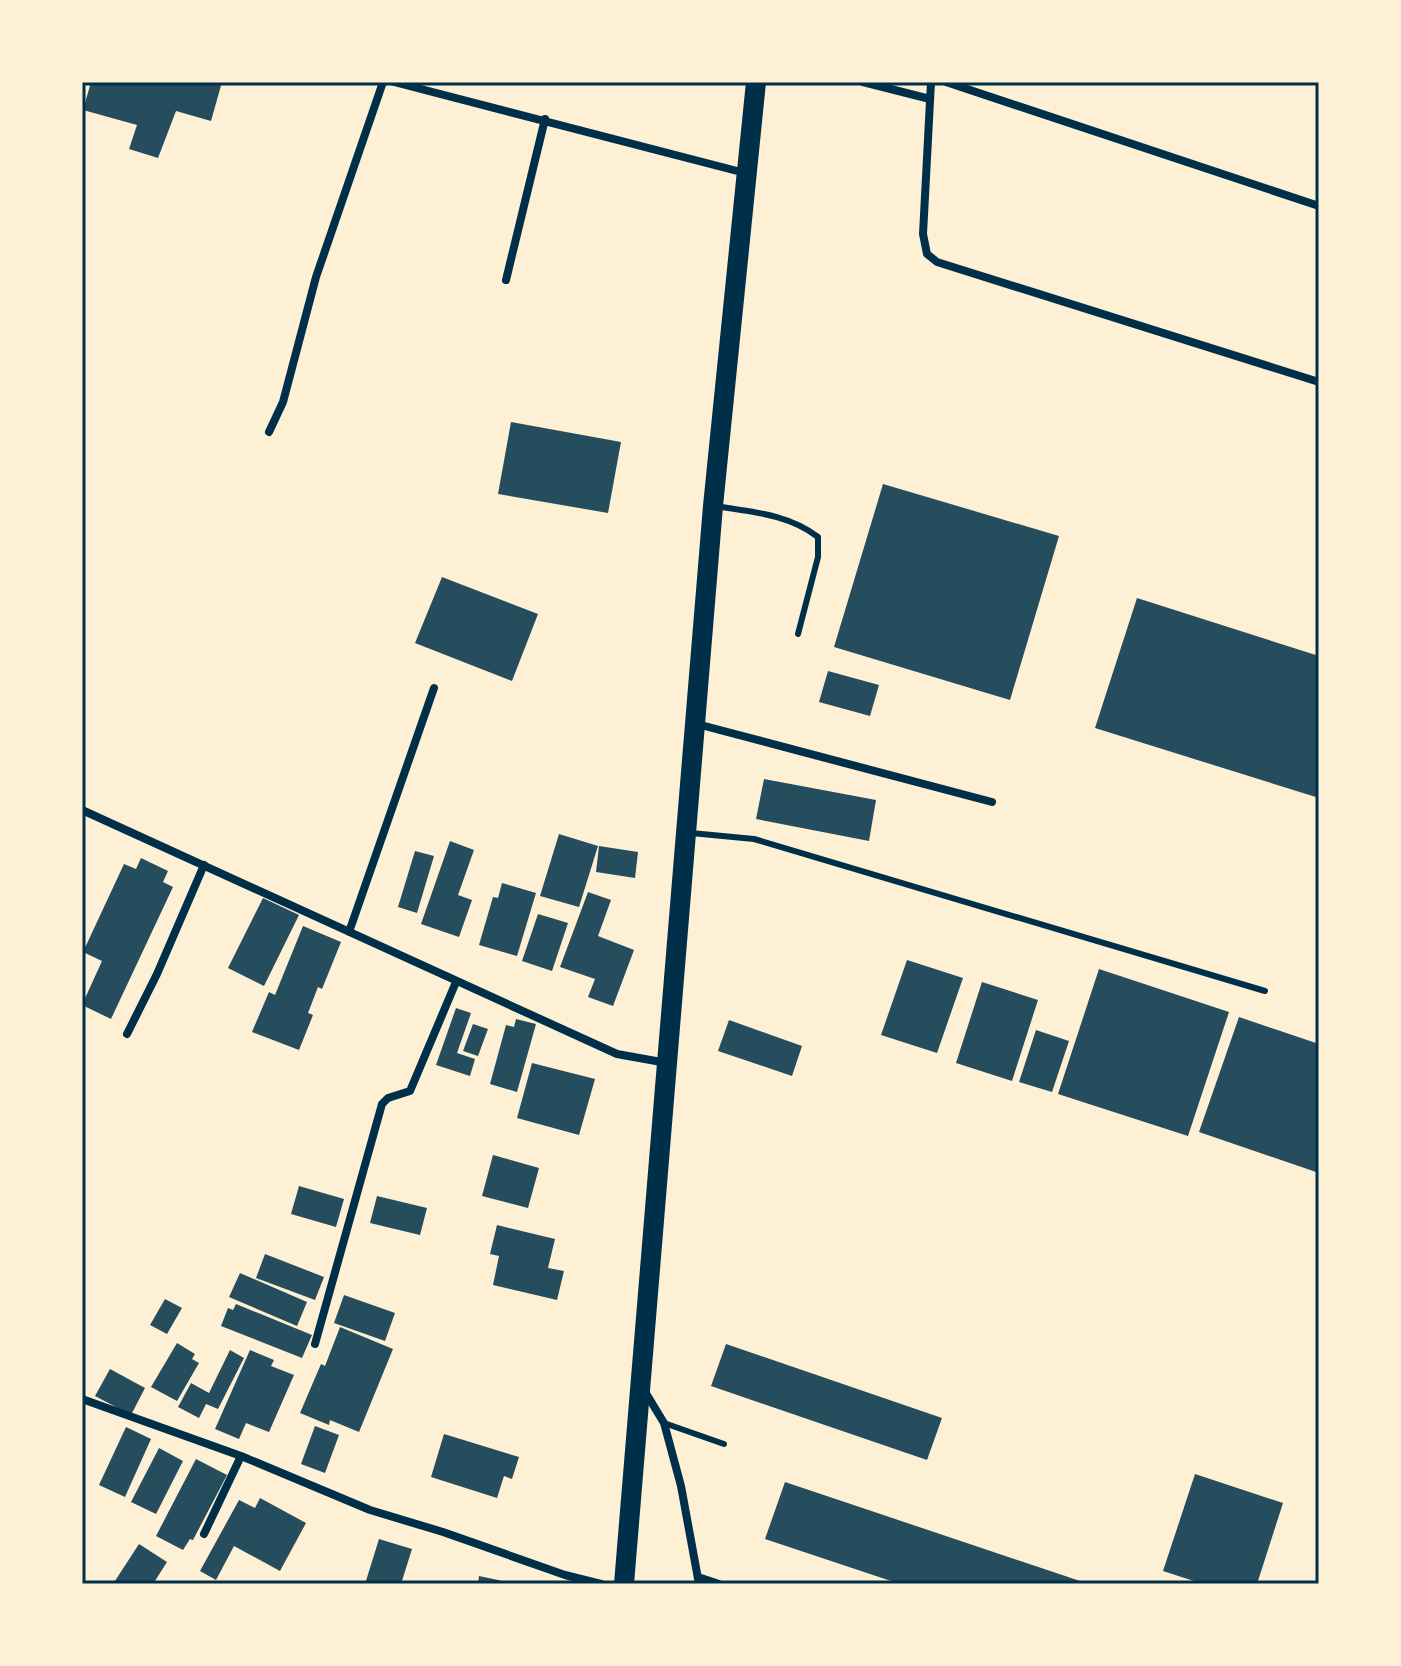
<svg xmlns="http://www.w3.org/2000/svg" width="1401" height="1666" font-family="'Public Sans',sans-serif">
  <rect width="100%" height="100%" fill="#fdf0d5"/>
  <path fill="#264d5e" d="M91 82 183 83 222 82 211 121 176 111 158 158 129 149 137 125 83 110Z
    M511 422 621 442 608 513 498 494Z
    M883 484 1059 536 1010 700 834 647Z
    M442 577 538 614 512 681 415 643Z
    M1137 598 1319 656V798L1095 728Z
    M828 671 879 685 870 716 819 702Z
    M764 779 876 800 869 841 756 819Z
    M559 834 598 846 579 907 540 896Z
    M450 841 474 850 458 895 472 900 459 937 421 924Z
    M599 846 638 852 635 878 596 872Z
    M415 851 434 856 417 913 398 907Z
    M141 858 168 871 163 882 173 887 111 1019 82 1005 102 961 83 952 124 864 136 869Z
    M502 883 536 893 517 956 479 945 493 897 498 898Z
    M588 892 611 900 598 936 634 950 613 1006 588 997 595 979 560 967Z
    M263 898 299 915 264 986 228 968Z
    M538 914 568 923 552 971 522 961Z
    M303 926 341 942 322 989 318 987 308 1013 313 1015 299 1050 252 1032 269 992 275 995Z
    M907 960 963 978 937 1053 881 1035Z
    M1099 969 1229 1012 1188 1136 1058 1094Z
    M982 982 1038 1000 1012 1081 956 1063Z
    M456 1008 471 1013 457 1053 475 1059 470 1076 436 1065Z
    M1239 1017 1319 1044V1173L1199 1132Z
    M516 1019 536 1024 517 1092 490 1084 506 1025 514 1027Z
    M729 1020 802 1046 792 1076 718 1051Z
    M473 1024 488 1029 478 1056 463 1051Z
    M1036 1030 1069 1041 1052 1092 1019 1082Z
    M532 1063 595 1079 579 1135 517 1118Z
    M493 1155 539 1168 528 1208 482 1196Z
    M299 1186 344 1199 336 1227 291 1214Z
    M377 1196 427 1208 420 1235 370 1223Z
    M497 1225 555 1239 548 1268 564 1271 557 1300 493 1285 499 1256 490 1254Z
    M265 1254 324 1277 315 1300 256 1278Z
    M240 1273 307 1302 297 1326 229 1297Z
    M344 1295 395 1313 385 1341 334 1323Z
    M165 1299 182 1308 167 1334 150 1325Z
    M236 1304 312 1335 302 1358 221 1326 228 1308 233 1310Z
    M340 1327 393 1349 359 1432 330 1420 329 1425 300 1413 321 1364 325 1366Z
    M177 1343 195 1354 192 1359 199 1363 177 1401 151 1387Z
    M726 1344 942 1418 927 1460 711 1386Z
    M230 1350 244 1358 218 1409 206 1404 199 1418 178 1407 191 1383 209 1393Z
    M250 1350 274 1360 271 1366 294 1375 269 1432 246 1423 239 1439 215 1429Z
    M110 1369 145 1388 131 1415 95 1396Z
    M315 1426 339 1435 325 1473 301 1464Z
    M126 1427 151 1439 125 1497 99 1485Z
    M444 1434 519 1457 512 1479 504 1476 497 1498 431 1477Z
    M159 1448 183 1461 156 1514 131 1502Z
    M196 1459 227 1475 193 1540 190 1539 183 1550 156 1536Z
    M1195 1474 1283 1503 1257 1584H1203L1163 1571Z
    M785 1482 1086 1583V1584H900L765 1539Z
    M260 1498 306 1523 280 1571 234 1546 216 1580 200 1571 239 1500 255 1508Z
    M379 1539 412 1549 401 1584H365Z
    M139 1544 167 1562 153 1584H113Z
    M479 1576 512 1583V1584H478Z"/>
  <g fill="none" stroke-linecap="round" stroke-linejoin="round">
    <path stroke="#003049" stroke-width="6" d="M715 506C752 512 788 514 818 537V557L798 634
      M691 833 754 839 1265 991
      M664 1423 724 1444"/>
    <path stroke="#003049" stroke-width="8" d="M394 82 745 173
      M863 82 930 99
      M931 82 923 234 927 254 937 262 1319 382
      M946 82 1319 206
      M506 280 545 119
      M269 432 283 402 316 277 383 82
      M697 724 992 802
      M82 810 617 1054 667 1063
      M349 932 434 688
      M127 1034 157 974 204 865
      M315 1344 382 1104 388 1098 410 1091 456 982
      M644 1390 664 1423 681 1486 699 1584
      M82 1399 241 1456 370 1510 443 1532 565 1575 601 1584
      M204 1534 241 1456
      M698 1577 719 1584"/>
    <path stroke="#003049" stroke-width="20" d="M624 1584 713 506 756 82"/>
  </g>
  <rect width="1401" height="1666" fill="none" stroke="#fdf0d5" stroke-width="168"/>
  <rect x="84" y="84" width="1233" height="1498" fill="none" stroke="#003049" stroke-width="3"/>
</svg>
